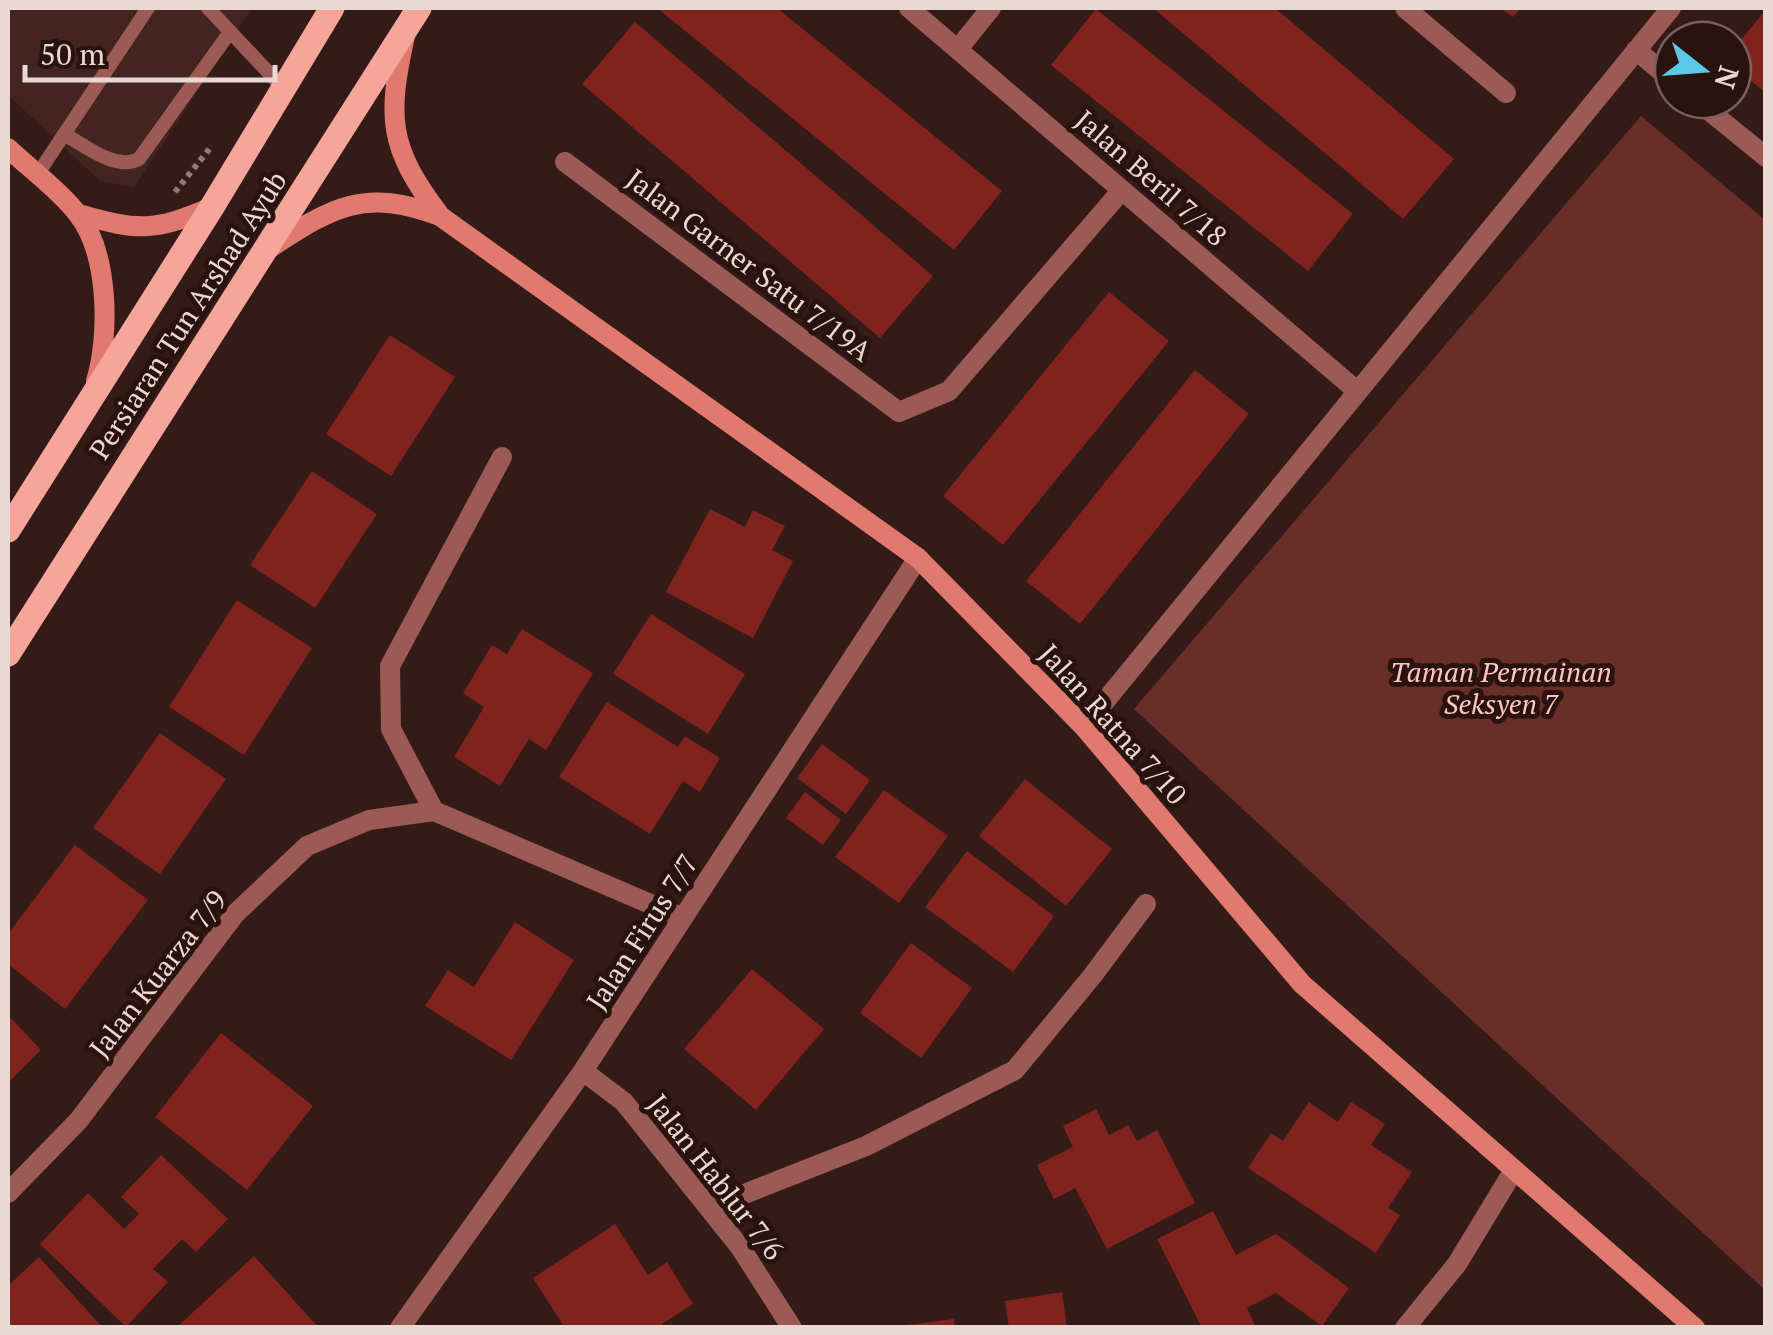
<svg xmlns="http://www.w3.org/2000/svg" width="1773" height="1335" font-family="'PT Serif',serif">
  <rect width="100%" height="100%" fill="#351b18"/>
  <path fill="#432420" d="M8 8H252L134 187 100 181 8 95Z"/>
  <path fill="#692e28" d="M1641 116 1765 220V1290L1134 709Z"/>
  <path fill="#80221d" d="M657 8H777L1002 191 954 250Z
    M1153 8H1275L1454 159 1403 219Z
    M1500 8H1521L1513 17Z
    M1096 9 1353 214 1308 271 1051 65Z
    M1766 10V93L1733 66V49Z
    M635 22 933 276 880 338 582 84Z
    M1109 292 1169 341 1003 545 943 496Z
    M390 335 455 377 391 476 326 434Z
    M1195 370 1249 414 1080 624 1026 581Z
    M312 471 377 514 315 608 250 565Z
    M710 509 745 527 753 510 785 526 772 550 793 561 753 638 666 592Z
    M237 600 312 648 244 755 169 707Z
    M651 614 745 674 708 734 613 674Z
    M522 629 593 673 546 750 529 739 500 786 454 757 484 707 463 693 492 645 507 654Z
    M607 702 678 747 685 736 720 758 700 792 683 781 650 834 559 777Z
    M160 733 226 779 160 874 93 828Z
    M822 744 870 780 846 814 797 778Z
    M1025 779 1112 849 1066 906 979 836Z
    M884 790 948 836 899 903 835 857Z
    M805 792 841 820 823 845 786 818Z
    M75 845 148 900 65 1009 8 964V934Z
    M967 851 1054 916 1013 972 925 907Z
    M515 922 574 960 511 1060 425 1006 448 970 474 987Z
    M911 943 972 988 921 1058 860 1013Z
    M752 969 824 1029 756 1110 684 1049Z
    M8 1015 41 1050 8 1083Z
    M221 1033 313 1106 247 1190 155 1117Z
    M1309 1102 1338 1122 1351 1102 1385 1124 1371 1145 1412 1172 1388 1208 1400 1215 1376 1253 1248 1168 1271 1133 1283 1141Z
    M1096 1109 1109 1135 1128 1125 1137 1141 1157 1130 1195 1203 1107 1249 1075 1188 1054 1199 1037 1165 1073 1147 1063 1126Z
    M161 1155 228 1219 196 1252 182 1239 153 1269 168 1282 126 1327 40 1244 88 1193 124 1229 139 1214 121 1197Z
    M1213 1211 1236 1255 1276 1234 1349 1288 1322 1326 1276 1293 1247 1308 1256 1328H1202L1157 1239Z
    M615 1224 648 1275 667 1262 693 1304 662 1324 665 1328H565L533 1278Z
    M254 1256 319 1328H176Z
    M39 1257 103 1328H8V1286Z
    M1062 1292 1067 1328H1009L1005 1301Z
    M954 1319 955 1328H907V1325Z"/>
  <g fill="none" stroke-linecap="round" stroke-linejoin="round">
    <path stroke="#907a77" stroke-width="6" stroke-dasharray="5 5" stroke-linecap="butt" d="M175 192 211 147"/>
    <path stroke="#9b5b54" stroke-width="14" d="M208 8 283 88
      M64 134C86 146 115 171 139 159L230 32
      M37 175 148 8"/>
    <path stroke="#9b5b54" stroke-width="20" d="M909 8 1357 391
      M1405 8 1506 93
      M958 49 991 8
      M1636 50 1673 81
      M1696 100 1766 157
      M565 162 899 412 949 391 1122 190
      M502 457 390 666 391 729 434 811 683 918
      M1084 727 1671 8
      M583 1071 624 1102 740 1247 792 1328
      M8 1193 79 1120 235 914 307 846 369 820 434 811
      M709 1208 866 1146 1015 1070 1093 975 1146 904
      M400 1328 583 1071 918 558
      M1405 1328 1457 1264 1514 1170"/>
    <path stroke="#e0796e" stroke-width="20" d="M405 36C387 117 388 147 439 214
      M8 148C30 169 58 189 77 213 109 252 110 335 96 381
      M79 214C138 231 154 232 212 207
      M270 248C334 206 364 188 440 216L918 558 1084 727 1302 984 1695 1328"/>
    <path stroke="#f5a59a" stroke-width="25" d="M8 530 212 207 332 8
      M8 654 419 8"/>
  </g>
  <g text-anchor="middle" stroke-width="10" stroke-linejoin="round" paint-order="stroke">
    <g font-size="28" fill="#ead8d5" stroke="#2a120f">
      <text transform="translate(1151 178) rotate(41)" y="10">Jalan Beril 7/18</text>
      <text transform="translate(749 265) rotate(37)" y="10">Jalan Garner Satu 7/19A</text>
      <text transform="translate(188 315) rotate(-57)" y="10">Persiaran Tun Arshad Ayub</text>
      <text transform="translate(1113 724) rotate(48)" y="10">Jalan Ratna 7/10</text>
      <text transform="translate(642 932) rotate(-57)" y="10">Jalan Firus 7/7</text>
      <text transform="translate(158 974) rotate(-52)" y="10">Jalan Kuarza 7/9</text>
      <text transform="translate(716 1177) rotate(52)" y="10">Jalan Hablur 7/6</text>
    </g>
    <g font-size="28" font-style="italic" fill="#fdc6bf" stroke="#2a120f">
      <text x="1501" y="682">Taman Permainan<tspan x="1501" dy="32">Seksyen 7</tspan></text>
    </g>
  </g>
  <rect width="1773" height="1335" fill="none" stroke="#ead8d5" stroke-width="20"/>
  <g transform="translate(1703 70) rotate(107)"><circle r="48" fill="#2a120f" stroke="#77615e" stroke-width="2.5"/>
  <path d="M0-8L18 38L0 25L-18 38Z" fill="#5dc7e8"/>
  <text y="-15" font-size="28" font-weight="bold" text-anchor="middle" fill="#ead8d5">N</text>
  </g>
  <path d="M25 65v15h250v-15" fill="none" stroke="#ead8d5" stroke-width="5"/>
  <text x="40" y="65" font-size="30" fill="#ead8d5" stroke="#2a120f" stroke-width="8" paint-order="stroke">50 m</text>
</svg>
